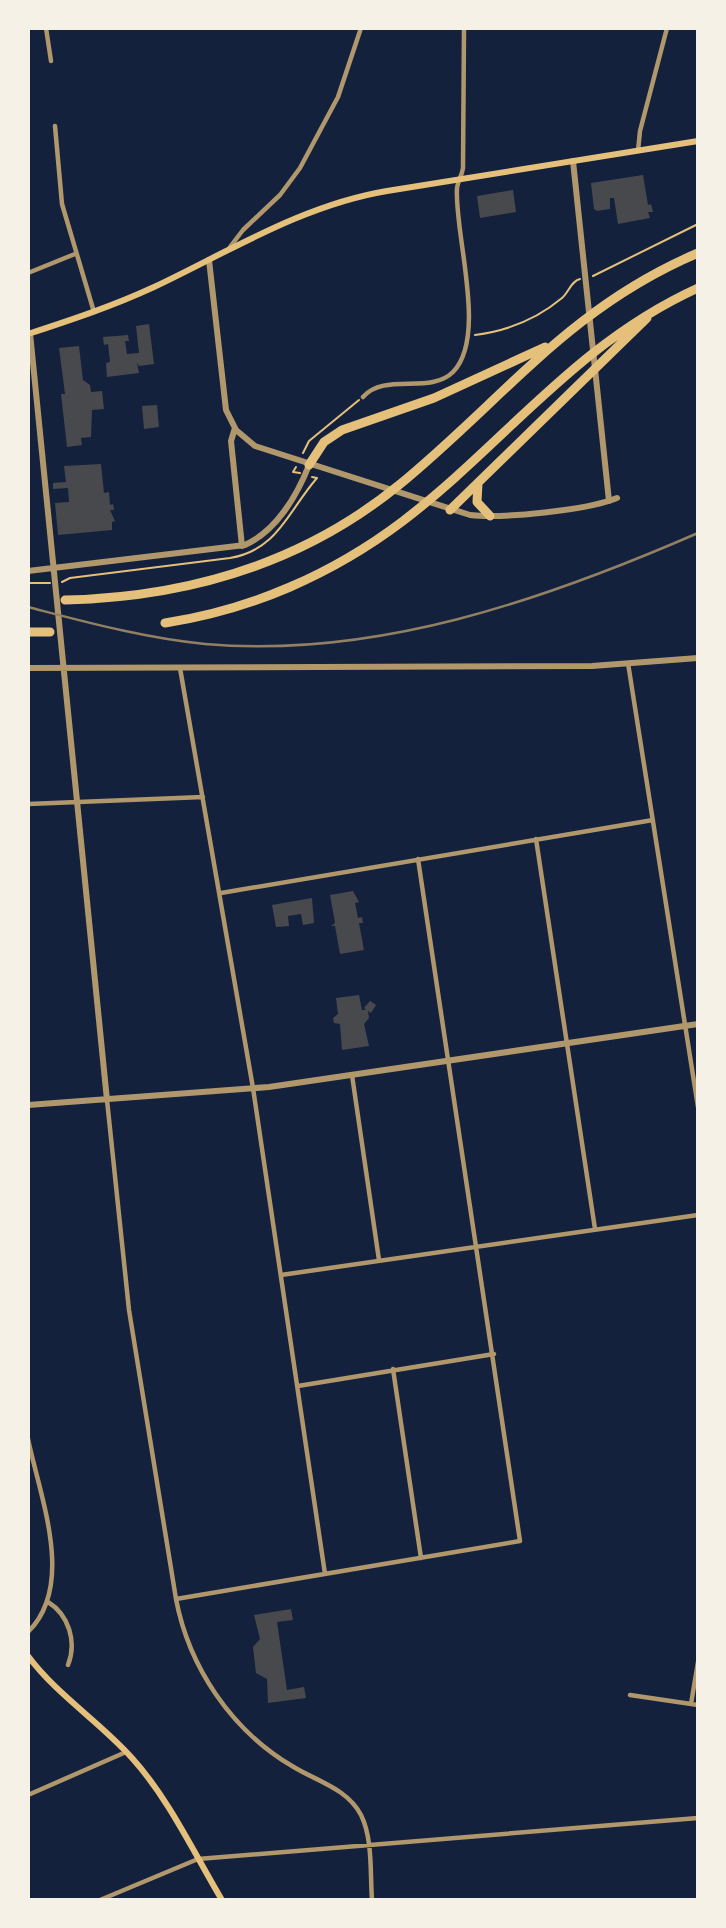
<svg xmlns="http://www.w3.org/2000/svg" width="726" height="1928" font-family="Overpass,sans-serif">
  <rect width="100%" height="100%" fill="#14213d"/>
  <path fill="#48494c" d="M643 175 648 205 651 204 653 212H648L650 218 618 224 614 198H610V209L597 211 594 209 591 183Z
    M513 190 516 212 480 218 477 196Z
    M149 324 154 364 139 366 137 363 139 373 107 377 106 363 110 362 108 344 104 345 103 337 128 335 129 341H125L127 354 139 353 136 326Z
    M79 346 83 380 90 385 91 392 102 391 104 409 92 410 91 437 81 438 82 445 67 447 61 394H65L59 348Z
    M157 405 159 427 144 429 142 406Z
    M101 464 104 493 109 492 110 505 113 504 114 510H110L115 521 112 522V530L58 535 55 503 69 502 68 488 53 489V483L66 482 64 466Z
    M353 891 359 902 355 903 358 918 362 917 363 923H359L364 950 340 954 335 926H331L335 923 330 895Z
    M312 898 314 923 303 925 301 914 288 916 289 926 276 927 272 905Z
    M359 995 362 1010H366L364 1008 370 1001 376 1005 371 1013 368 1011 369 1018 364 1024 369 1046 342 1050 340 1024 334 1023 333 1018 338 1014 336 998Z
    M291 1609 293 1620 277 1622 287 1690 304 1687 306 1698 268 1703 267 1679 256 1673 253 1647 260 1639 254 1615Z"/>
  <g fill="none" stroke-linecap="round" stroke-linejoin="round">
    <path stroke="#e5c07b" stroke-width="2" d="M593 276 698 224
      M475 335C506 331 537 319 562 298 569 292 571 281 580 279
      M303 453 309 441 359 400
      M296 467 293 472 300 473
      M62 582 70 578 230 558C278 550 288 511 317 478L312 477
      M28 583H50"/>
    <path stroke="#b1986c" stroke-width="4.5" d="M46 28 51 61
      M55 126 62 204 94 312
      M638 151 640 131 667 28
      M230 247 243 230 280 195 300 168 338 97 361 28
      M28 273 75 254
      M363 397C385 372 430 395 453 372 488 336 454 234 457 188 458 181 462 175 463 168L464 28
      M628 663 698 1107
      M180 668 253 1088 325 1574
      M28 804 203 797
      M536 839 595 1229
      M221 893 653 820
      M352 1075 379 1260
      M107 1100 129 1310 176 1599C189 1667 231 1730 292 1766 316 1781 347 1788 361 1815 373 1839 370 1874 372 1900
      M281 1275 698 1215
      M393 1369 421 1558
      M298 1386 494 1354
      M28 1439C40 1497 76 1585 28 1632
      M176 1599 520 1541 418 859
      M48 1602C69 1615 77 1642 68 1665
      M630 1695 698 1705
      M691 1704 698 1662
      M28 1795 126 1752
      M100 1900 198 1859 698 1818"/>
    <path stroke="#b1986c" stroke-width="6" d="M573 161 609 501
      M209 260 226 410 236 430 255 446 470 515C502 519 588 510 617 498
      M30 333 107 1100
      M235 428 231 441 242 546
      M28 571 245 545C276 531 297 496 309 465
      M28 668 592 666 698 658
      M28 1105 269 1087 698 1024"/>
    <path stroke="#e5c07b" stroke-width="6" d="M28 334C71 320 113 306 154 287 230 251 303 205 387 191L698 141
      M28 1656C57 1695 100 1722 132 1758 169 1799 194 1853 222 1900"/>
    <path stroke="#e5c07b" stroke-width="9" d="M309 465 324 442 342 430 434 398 545 347
      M478 483 477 502 490 516
      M450 510 647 318
      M65 600C188 597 302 564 399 485 503 400 568 308 698 253
      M165 623C251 610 333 574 403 521 506 442 575 344 698 288
      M28 632H50"/>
    <path stroke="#918062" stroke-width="2.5" d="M28 607C86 622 144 638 205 644 375 659 544 600 698 533"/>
  </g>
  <rect width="726" height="1928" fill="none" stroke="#f6f1e7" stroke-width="60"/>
</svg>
